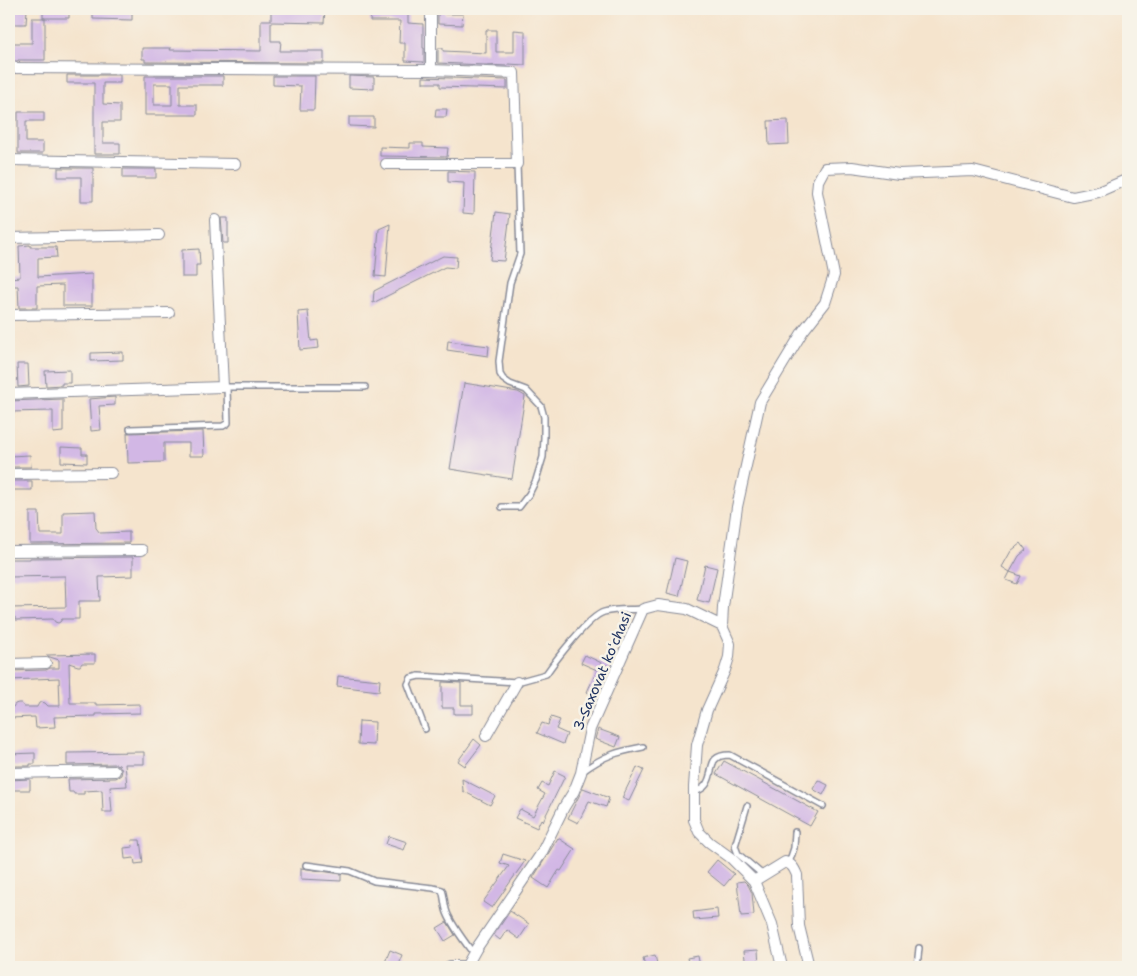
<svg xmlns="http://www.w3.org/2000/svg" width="1137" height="976" font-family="'Shantell Sans',sans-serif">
  <rect width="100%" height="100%" fill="#f7f3e8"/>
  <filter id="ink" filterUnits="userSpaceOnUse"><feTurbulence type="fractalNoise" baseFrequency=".02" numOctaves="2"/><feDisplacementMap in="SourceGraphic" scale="10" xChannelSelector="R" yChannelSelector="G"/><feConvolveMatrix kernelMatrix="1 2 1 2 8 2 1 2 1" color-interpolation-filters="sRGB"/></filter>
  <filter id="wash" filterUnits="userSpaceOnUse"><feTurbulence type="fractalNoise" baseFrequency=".0096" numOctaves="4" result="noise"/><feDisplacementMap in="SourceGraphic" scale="20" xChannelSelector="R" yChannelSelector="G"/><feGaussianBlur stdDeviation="1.12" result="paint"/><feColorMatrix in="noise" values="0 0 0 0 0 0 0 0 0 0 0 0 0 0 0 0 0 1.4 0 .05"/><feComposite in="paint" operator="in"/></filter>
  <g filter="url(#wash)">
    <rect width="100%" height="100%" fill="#f5e4cd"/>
    <g id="blocks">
      <path fill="#d2b7e5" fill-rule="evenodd" d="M9 9H27L26 24H9Z
        M43 9H69V18H43Z
        M93 9 123 10V9H132V20L93 19Z
        M271 9 313 10V9H325L324 23 271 22V41H281L280 51H324V63L145 62V59H142V48H171L170 50 261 51V20H271Z
        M371 9H381V12H397V9H408V23L423 24V48H424V63L423 62 405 61V43H399L400 21H370Z
        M438 9H445V14H463L462 25 438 24Z
        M32 18H45V60H18V61H9V43H32Z
        M486 30H496V52H514V30L525 31V65L508 64V66L438 63V48H443V51L486 53Z
        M67 75H120V83H103V104L120 105V122H103V143H120V154H94V83H67Z
        M145 76H223V85H180V105H197V115H145ZM154 84H172V105H154Z
        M273 76H315L314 110H300L301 86 273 85Z
        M349 76 374 77V89L349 88Z
        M423 77 507 80V89L440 87V83H423Z
        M436 109H447L446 117H435Z
        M18 112H44V121H26V142H43V153H18Z
        M349 117H374V127L349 126Z
        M788 120 789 144 769 145 768 121Z
        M410 143H423V147L448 148 447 157 380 156V147L410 148Z
        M58 168H93V201H81V177H58Z
        M123 169H156V178H123Z
        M448 171 475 172 474 214 463 213 464 183 448 182Z
        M496 212 510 214 504 261 490 260Z
        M221 218H228V243H223Z
        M390 224 386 277 375 276 379 229Z
        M30 245V247H56L57 257 38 258V277L92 274V306H63V285L37 286V308H19L18 286H9V278L20 277 19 246Z
        M199 249 200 265H196V277H182V250Z
        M443 256 457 257 456 268 445 267 373 303 374 291Z
        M308 311 311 341 318 340 319 348 300 350 298 312Z
        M448 341 489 346 488 356 447 350Z
        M123 352V360L91 361V353Z
        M17 364H28L29 386 18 387Z
        M70 370V383H62V385L46 386 45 371Z
        M464 383 518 392 525 396 512 479 450 469Z
        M115 397V405L99 406 101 430 91 431 89 399Z
        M63 399V432L53 433V411L9 412V401Z
        M203 431 204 456H189V443H164V462L128 463 127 433Z
        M61 447 82 448V454H87V463L61 462Z
        M30 455 31 467H9V456Z
        M9 481H32V490H9Z
        M95 511 96 528 100 533 129 532V543L30 544V512H39L40 534H63V512Z
        M1021 543 1026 550 1019 556 1010 572 1002 567 1011 551Z
        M133 557V576L99 577 100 601H79V619H62L60 622 58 623 55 622 53 619 15 620V617H9V608L66 607 65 576 9 577V559H30V558Z
        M675 558 687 561 679 596 667 593Z
        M705 565 717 568 709 603 697 600Z
        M1010 572 1021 576 1017 584 1006 580Z
        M95 654V663H82L80 666H78L69 663 70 703H96V705L140 704V713L96 714V716L54 717 55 727 36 728 35 717 9 718V707H13L15 704 18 703H21L24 707H37L39 703 42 702 45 703 48 706H60L59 678 9 680V671L46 670 50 668H59V660L47 656V655Z
        M585 655 610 667 597 697 587 692 597 670 581 663Z
        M338 676 380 680 379 691 337 686Z
        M442 682 461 683V705H473V714H454V708H442Z
        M551 717 560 720 556 729 567 734 563 744 537 733 542 723 548 725Z
        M359 721 375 722 374 745 358 744Z
        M598 729 620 737 616 747 595 739Z
        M474 739 481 745 465 766 458 761Z
        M144 752V764H125L127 786 110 787 112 812H103L102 790 84 791V794H74V792H69L68 779 116 778 121 775 122 770 119 765 115 764 67 765V753Z
        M35 753V764H30V766H9V754Z
        M724 761 818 812 810 826 716 774Z
        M637 767 644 770 629 801 622 798Z
        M555 771 565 776 543 821 541 819 537 828 515 818 520 809 533 816 545 794 538 790 542 783 548 786Z
        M30 779V790H9V780Z
        M462 779 495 796 490 805 463 791Z
        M818 780 828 785 823 795 813 789Z
        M583 788 609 798 606 807 589 801 578 823 568 818Z
        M389 836 407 842 404 850 386 844Z
        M558 838 575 849 561 871 559 870 548 888 533 878Z
        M132 840H140L143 863 135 864 134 858 125 859 124 848 133 847Z
        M503 854 525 861 492 908 483 902 509 866 500 863Z
        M717 860 734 874 724 886 707 872Z
        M301 868 341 874V881L301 879Z
        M744 881 748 885 752 893 754 915 741 916 737 882Z
        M717 909 718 918 694 920 693 912Z
        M510 911 529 924 519 939 507 930 500 940 494 935Z
        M447 922 455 935 445 941 437 928Z
        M390 950 402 955 397 967H383Z
        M758 950 759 967H746L744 951Z
        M655 955 657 964 645 966 643 958Z
        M698 956 700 967H689L687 958Z"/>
    </g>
  </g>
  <g filter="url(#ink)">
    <use href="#blocks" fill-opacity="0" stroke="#888a96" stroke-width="1"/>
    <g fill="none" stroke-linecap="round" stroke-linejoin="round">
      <g stroke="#888a96" stroke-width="8">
        <path id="lane" d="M223 387H365
          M130 429 223 426 228 423 227 387
          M502 507H519L529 494 536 480 543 457 544 437V417L541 406 526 390 510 384 503 379 500 374 499 361 510 283 520 254 517 164
          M425 729 408 684 411 678 419 676 517 682 546 674C555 661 589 616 604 612 616 609 630 610 642 609
          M583 771C605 755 617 752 643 747
          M694 793C699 790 705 788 707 783 715 770 706 755 730 755L823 806
          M747 806 735 846 738 854 763 875
          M789 863 794 848 795 832
          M306 865 350 871 374 881 433 888 442 890C445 898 444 907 448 915 454 928 464 941 473 953
          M917 967 919 948"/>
      </g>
      <g stroke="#888a96" stroke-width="12">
        <path id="street" d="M431 9V70
          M9 68 431 70 514 73 517 164H386
          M9 160 235 164
          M9 238 159 235
          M9 315 169 313
          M9 394 223 387 215 220
          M9 474 111 473
          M9 551 142 550
          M9 664 46 663
          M486 736 517 682
          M9 773 115 771
          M754 881 785 862C792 864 794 868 797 875L799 926 809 967
          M448 967 450 966H466
          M466 967 476 949 541 854 564 807 574 791 581 773 590 729 643 609 658 605 687 609 722 626
          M782 967 772 924 754 881 731 858 709 842 699 832 694 820V787L697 745 707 710 725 670 729 657 730 644 722 626 723 607 737 507 760 402 803 331 825 303 834 275 817 192 818 181 825 168 852 167 899 174 973 171 1073 197 1098 192 1128 179"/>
      </g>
      <use href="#lane" stroke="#fff" stroke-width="5"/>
      <use href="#street" stroke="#fff" stroke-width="10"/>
    </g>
  </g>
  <g text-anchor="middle" stroke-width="5" stroke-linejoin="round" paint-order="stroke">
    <g font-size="14" fill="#1b2f5e" stroke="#f7f3e8">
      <text transform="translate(602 671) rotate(-67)" y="5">3-Saxovat koʻchasi</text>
    </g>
  </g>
  <rect width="1137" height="976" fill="none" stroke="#f7f3e8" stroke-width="30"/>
</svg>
